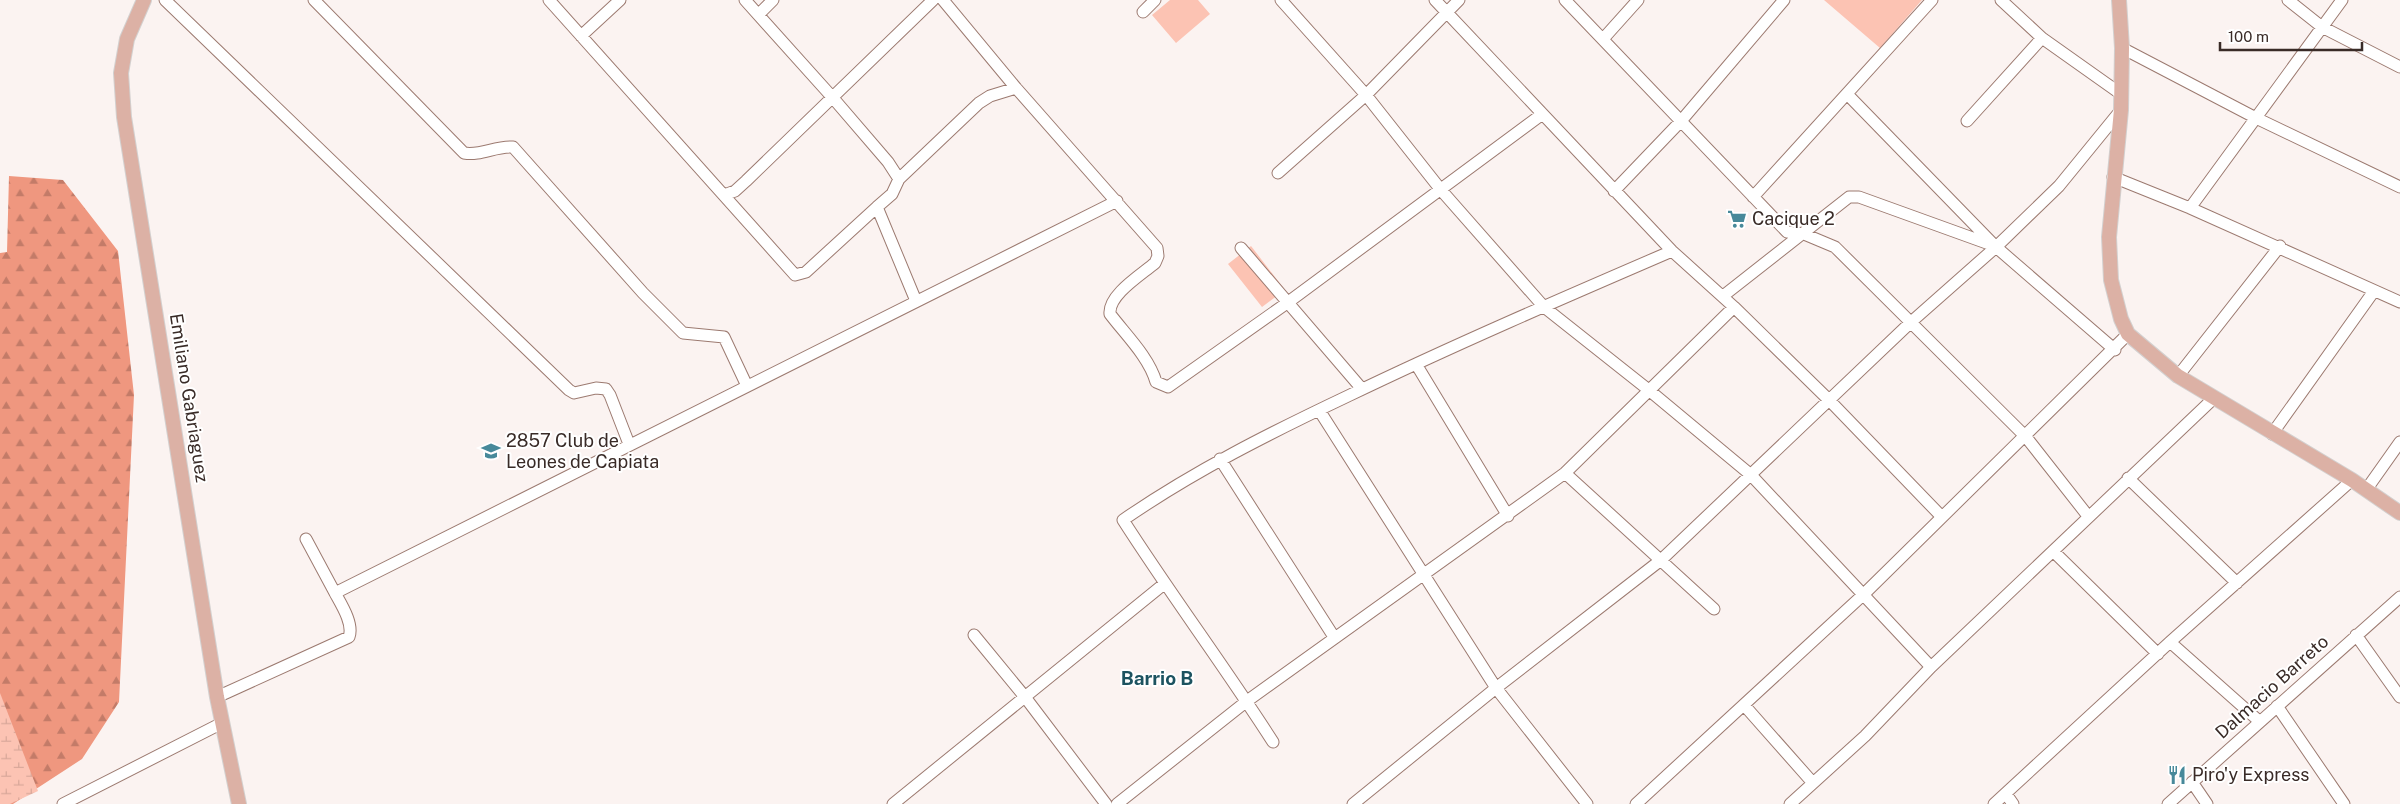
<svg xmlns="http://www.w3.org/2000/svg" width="2400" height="804" font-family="'Public Sans',sans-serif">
  <defs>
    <pattern id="forest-firs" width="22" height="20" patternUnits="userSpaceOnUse" patternTransform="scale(1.25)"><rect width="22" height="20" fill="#ef977f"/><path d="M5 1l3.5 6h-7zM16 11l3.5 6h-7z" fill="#c37b68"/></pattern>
    <pattern id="wetland-marsh" width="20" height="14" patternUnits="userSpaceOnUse" patternTransform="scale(1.25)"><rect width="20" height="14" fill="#fcc3b3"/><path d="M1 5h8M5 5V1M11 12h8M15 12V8" fill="none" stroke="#d9a89a"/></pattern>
  </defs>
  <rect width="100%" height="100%" fill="#fbf3f1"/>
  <path fill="url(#forest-firs)" d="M9 176 63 180 118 251 134 395 119 702 82 759 13 804H0V253L7 252Z"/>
  <path fill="url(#wetland-marsh)" d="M0 693 38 791 10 804H0Z"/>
  <path fill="#fcc3b3" d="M1170 0H1198L1210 14 1176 43 1152 15Z
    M1824 0H1922L1880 48Z
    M1251 246 1285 290 1262 307 1228 264Z"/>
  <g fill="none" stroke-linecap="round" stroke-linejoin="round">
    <g stroke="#9c7a70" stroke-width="13">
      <path id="minor" d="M165 0 569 390 574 393 596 388 606 389 610 395 629 444
        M314 0 464 153C481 156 495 146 513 147L643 293 683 333 724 337 747 386
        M549 0 795 275 806 272 877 207
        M745 0 833 98 888 162 899 179 892 194 877 207 916 301
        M943 0 1016 88
        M1281 0 1366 95 1441 190 1544 307 1650 391 1751 475 1931 667
        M1565 0 1787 232 1804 234 1835 247 2026 437 2088 516
        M2001 0 2042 38 2121 94
        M2288 0 2322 27 2400 67
        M1143 12 1155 0
        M759 14 773 0
        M581 36 620 0
        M1603 39 1638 0
        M2122 48 2256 118 2400 187
        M1847 94 1996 247 2115 350
        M1967 121 2042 38
        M1278 173 1366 95 1459 0
        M2113 177 2190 208 2342 0
        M899 179 979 103 990 96 1016 88 1157 248 1158 256 1155 263C1141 275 1108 295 1110 314 1125 334 1149 357 1156 382L1168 387 1287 303 1541 115
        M1614 191 1681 121 1784 0
        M724 195 735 191 746 181 933 0
        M1753 197 1932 0
        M2190 208 2400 302
        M1241 248 1362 389
        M1723 296 1849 197H1859L1992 245
        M1734 307 1830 401 1941 516
        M1416 364 1508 516
        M2178 376 2280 246
        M1319 410 1496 688 1587 804
        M2272 434 2374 291
        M1220 459 1334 637
        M1565 473 1714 609
        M2128 478 2237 583
        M2366 490 2400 442
        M306 539 335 593
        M2054 552 2158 654
        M974 635 1025 697 1106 804
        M2356 635 2400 697
        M2170 642 2259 721
        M217 697 349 637C354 624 341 604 335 593L1117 201
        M1744 705 1813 783
        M2277 706 2344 804
        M1273 742C1225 667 1171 595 1123 520 1194 471 1270 433 1348 396 1454 345 1563 298 1672 251
        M2192 782 2207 804
        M2006 794 2013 804
        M63 804 222 723
        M893 804 1164 584
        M1117 804 1247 701 1565 473 1734 307 1672 251 1435 0
        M1353 804 1496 688 1661 560 1910 323 1996 247 2059 186 2121 110
        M1636 804 1864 594 2128 334
        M1790 804 1865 736 1931 667 2214 398
        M1994 804 2170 642 2352 480
        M2168 804 2400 597"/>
    </g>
    <g stroke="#d3d0cf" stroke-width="16">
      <path id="major" d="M144 0 127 39 121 73 124 117 217 697 239 804
        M2119 0 2122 48 2121 110 2109 237 2111 280 2121 319 2128 334 2178 376 2352 480 2400 513"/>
    </g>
    <use href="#minor" stroke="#fff" stroke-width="11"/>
    <use href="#major" stroke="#dcb1a5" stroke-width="14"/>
  </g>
  <defs>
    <g id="supermarket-bare" transform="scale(1.5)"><path d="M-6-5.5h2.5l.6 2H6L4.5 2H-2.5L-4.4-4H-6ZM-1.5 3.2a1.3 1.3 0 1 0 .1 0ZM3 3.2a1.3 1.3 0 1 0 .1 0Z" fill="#47899a" stroke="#fff" stroke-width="2.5" paint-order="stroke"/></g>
    <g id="school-bare" transform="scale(1.5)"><path d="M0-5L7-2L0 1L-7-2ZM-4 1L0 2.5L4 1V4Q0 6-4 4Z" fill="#47899a" stroke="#fff" stroke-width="2.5" paint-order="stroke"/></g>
    <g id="restaurant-bare" transform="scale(1.5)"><path d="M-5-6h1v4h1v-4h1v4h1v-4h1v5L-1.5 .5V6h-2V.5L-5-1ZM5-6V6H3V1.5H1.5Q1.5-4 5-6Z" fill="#47899a" stroke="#fff" stroke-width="2.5" paint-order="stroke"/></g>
  </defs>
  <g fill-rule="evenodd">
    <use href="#supermarket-bare" x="1737" y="219"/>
    <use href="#school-bare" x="491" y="451"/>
    <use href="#restaurant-bare" x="2177" y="775"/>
  </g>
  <g text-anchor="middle" stroke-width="4" stroke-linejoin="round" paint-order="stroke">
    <g font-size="18" fill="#392b27" stroke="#fff" text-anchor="start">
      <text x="1752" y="225">Cacique 2</text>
      <text x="506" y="447">2857 Club de<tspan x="506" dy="21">Leones de Capiata</tspan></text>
      <text x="2192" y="781">Piro'y Express</text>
    </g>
    <g font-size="18" fill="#392b27" stroke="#fff">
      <text transform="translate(189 398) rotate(81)" y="6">Emiliano Gabriaguez</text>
      <text transform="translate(2272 687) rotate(-42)" y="6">Dalmacio Barreto</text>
    </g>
    <g font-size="19" font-weight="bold" fill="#1c5360" stroke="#fff">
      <text x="1157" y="685">Barrio B</text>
    </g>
  </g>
  <path d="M2220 42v8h142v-8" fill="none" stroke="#392b27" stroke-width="2.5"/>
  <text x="2228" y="42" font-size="15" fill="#392b27" stroke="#ffffff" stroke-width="4" paint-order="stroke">100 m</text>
</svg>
